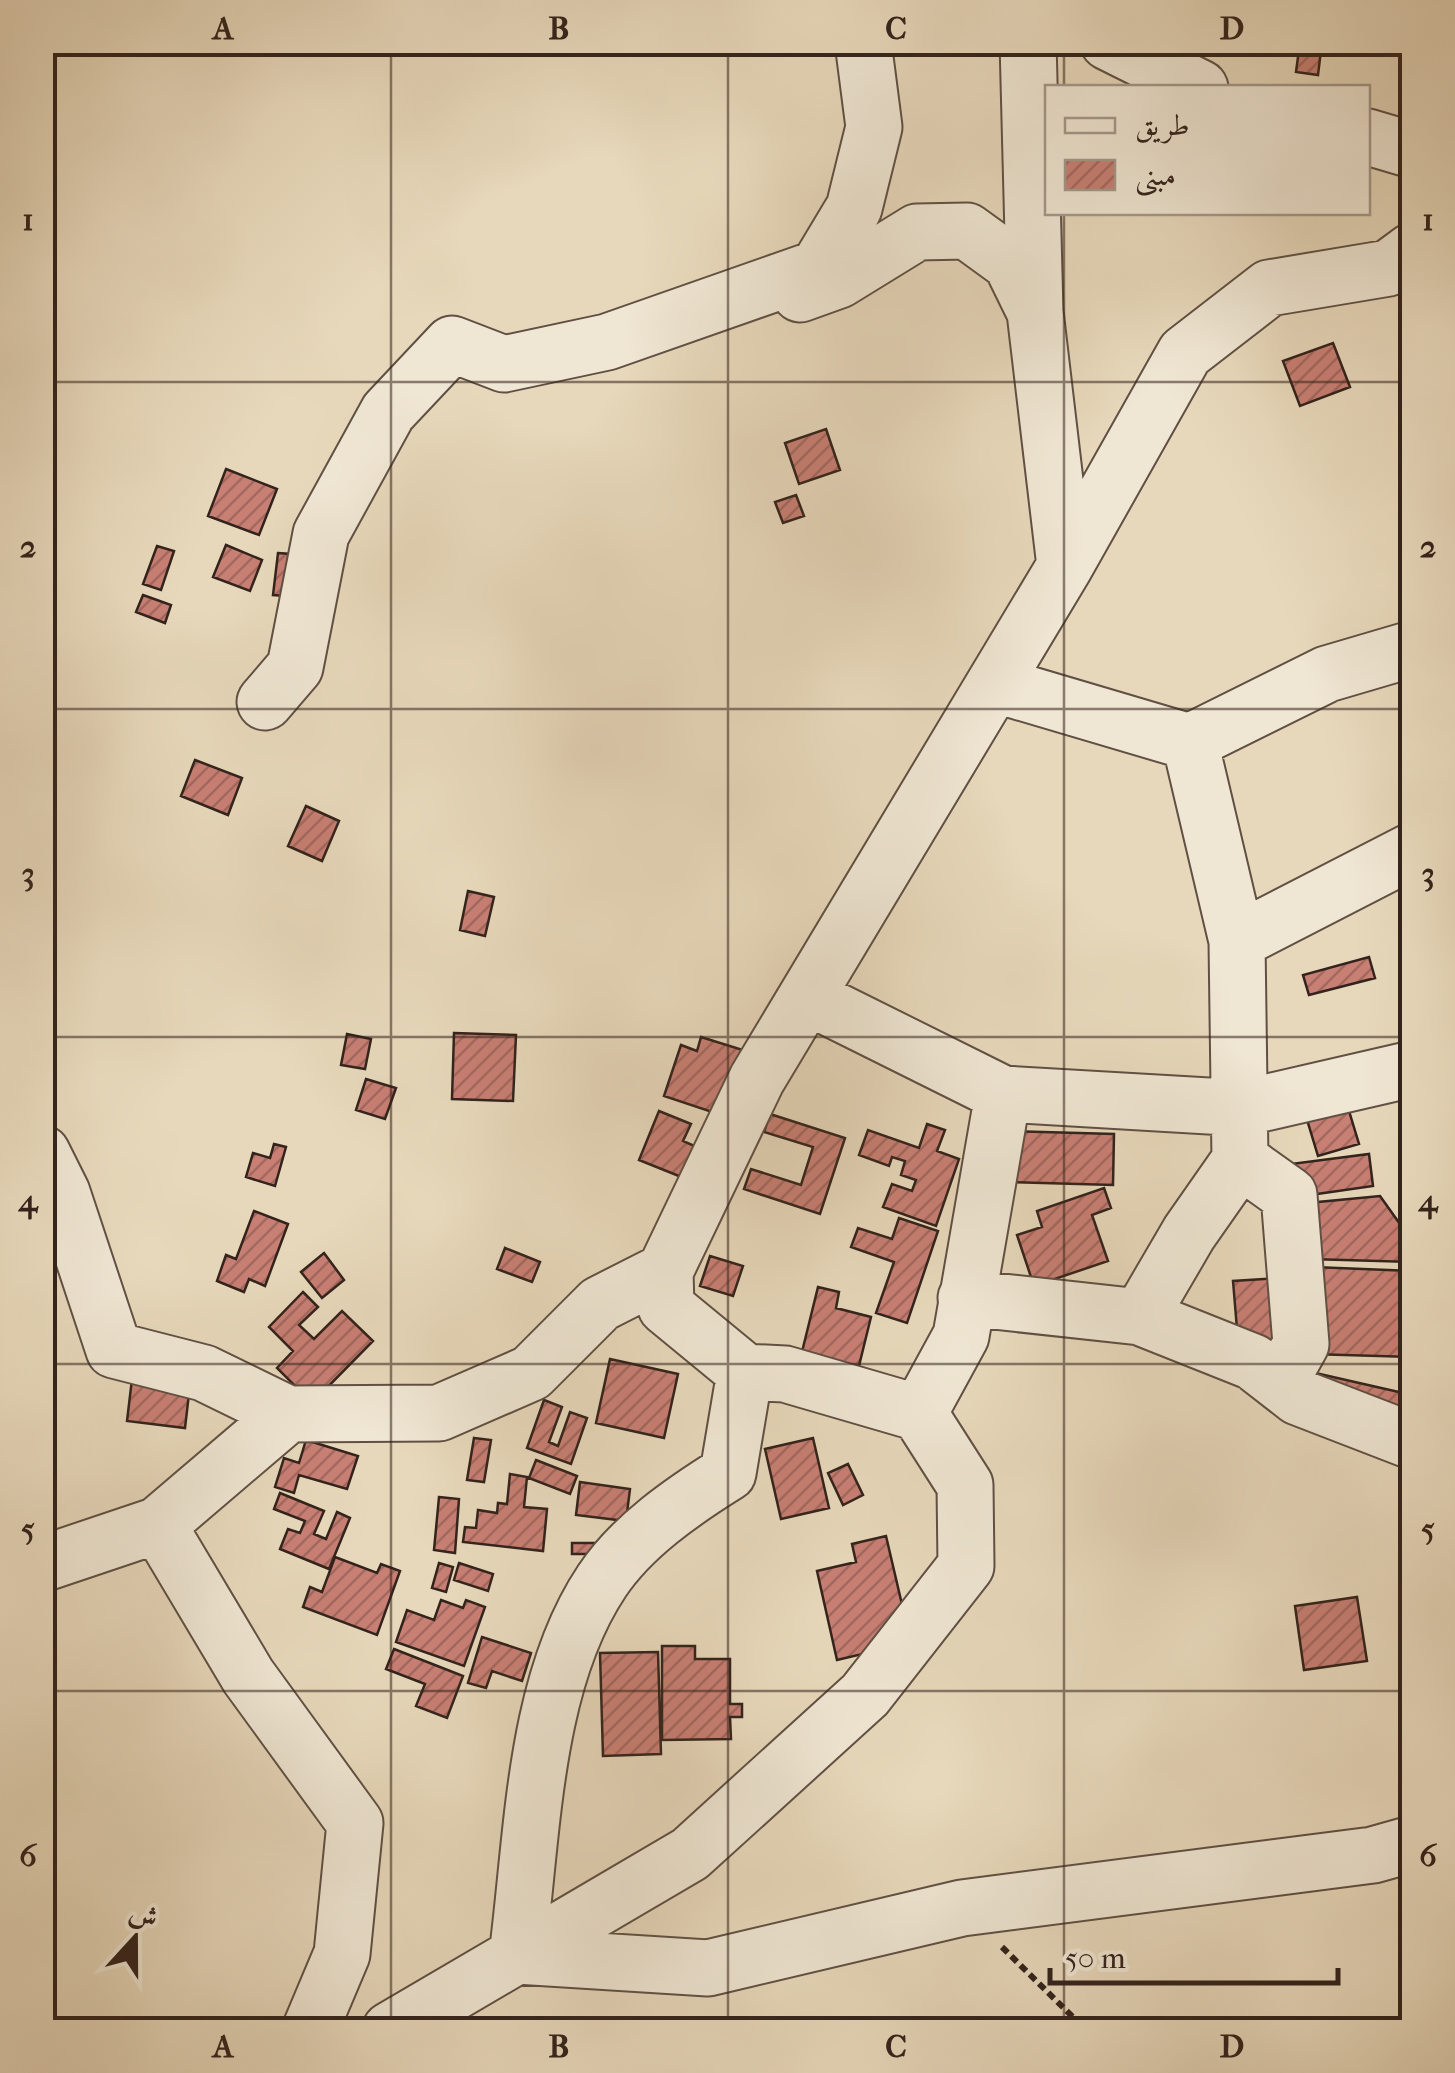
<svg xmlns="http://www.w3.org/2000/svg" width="1455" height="2073" font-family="'IM FELL French Canon',Amiri,serif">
  <defs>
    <pattern id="building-hatch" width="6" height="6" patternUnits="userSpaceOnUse" patternTransform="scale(2.5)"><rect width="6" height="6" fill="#c87f74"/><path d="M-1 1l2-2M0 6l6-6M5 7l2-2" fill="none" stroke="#a3685e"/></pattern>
  </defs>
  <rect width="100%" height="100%" fill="#e7d8bb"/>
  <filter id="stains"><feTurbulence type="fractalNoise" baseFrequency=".002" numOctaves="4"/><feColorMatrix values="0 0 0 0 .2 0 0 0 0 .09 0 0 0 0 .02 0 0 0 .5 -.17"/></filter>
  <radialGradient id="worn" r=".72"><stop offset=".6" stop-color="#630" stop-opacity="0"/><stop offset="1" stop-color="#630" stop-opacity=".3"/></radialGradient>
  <path fill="url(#building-hatch)" stroke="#33231c" stroke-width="2.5" d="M1300 42H1322L1318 75 1296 72Z
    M1333 343 1350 387 1300 406 1283 361Z
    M826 429 840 470 799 484 785 443Z
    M226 469 277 489 259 535 208 516Z
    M796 495 804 516 783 523 775 502Z
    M226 545 262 560 250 591 213 577Z
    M157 546 174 551 161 590 143 584Z
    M278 553 291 554 285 596 273 595Z
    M143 595 171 605 165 623 136 612Z
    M195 760 242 778 228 815 181 796Z
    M306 806 339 821 322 861 288 846Z
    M468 891 494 897 485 936 460 930Z
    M1369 957 1375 978 1309 995 1303 975Z
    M454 1033 516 1035 513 1101 452 1099Z
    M347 1034 371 1039 365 1069 341 1065Z
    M701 1037 746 1051 724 1116 664 1096 681 1045 697 1051Z
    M366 1079 396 1088 385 1119 356 1110Z
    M1346 1101 1359 1144 1318 1156 1305 1113Z
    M659 1111 691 1124 683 1141 701 1149 689 1180 639 1160Z
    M770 1114 845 1138 820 1214 744 1189 751 1169 801 1185 813 1147 764 1132Z
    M927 1124 945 1130 937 1151 959 1159 936 1226 883 1207 892 1184 912 1191 916 1180 901 1175 905 1161 892 1157 889 1166 859 1155 868 1130 919 1148Z
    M1005 1131 1114 1134 1113 1185 1004 1182Z
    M274 1144 286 1147 275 1186 246 1177 253 1153 270 1158Z
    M1369 1154 1373 1186 1296 1197 1291 1164Z
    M1104 1188 1111 1208 1092 1215 1108 1261 1034 1286 1017 1235 1042 1227 1037 1211Z
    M1380 1196 1412 1241V1262L1310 1259 1308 1203Z
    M254 1211 288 1224 265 1286 249 1279 244 1292 217 1281 226 1255 236 1259Z
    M899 1218 938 1231 907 1323 876 1313 894 1262 851 1247 858 1228 892 1239Z
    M505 1248 540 1262 532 1282 497 1269Z
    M324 1253 344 1280 322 1298 301 1272Z
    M710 1256 743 1266 733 1296 700 1286Z
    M1313 1267 1412 1271V1291H1403V1301H1412V1357L1311 1354Z
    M1278 1278 1283 1339 1238 1341 1233 1281Z
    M818 1287 839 1292 836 1308 871 1317 856 1378 799 1364Z
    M303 1292 318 1307 299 1325 314 1339 342 1311 373 1341 312 1403 277 1368 293 1351 269 1327Z
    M53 1313 54 1330 42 1331V1314Z
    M610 1359 678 1374 664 1438 596 1423Z
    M1311 1372 1412 1395 1411 1417 1306 1394Z
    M132 1379 190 1385 185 1428 127 1421Z
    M544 1400 562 1407 549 1442 558 1446 570 1412 587 1418 571 1464 527 1448Z
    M474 1438 491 1440 484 1482 467 1480Z
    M813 1438 829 1508 781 1519 765 1449Z
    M306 1440 358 1456 347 1489 299 1475 294 1493 275 1487 284 1458 299 1463Z
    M536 1460 577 1476 570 1494 529 1478Z
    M848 1464 863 1495 843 1505 828 1473Z
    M510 1474 527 1477 524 1507 547 1509 543 1551 463 1542 465 1527 476 1528 478 1510 497 1513 498 1503 507 1504Z
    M580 1482 630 1489 626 1521 576 1515Z
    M280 1493 324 1511 314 1534 326 1539 337 1512 350 1518 329 1569 280 1549 288 1529 300 1533 305 1521 274 1509Z
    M439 1497 459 1499 455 1553 434 1550Z
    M886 1536 907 1626 888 1648 837 1660 817 1571 856 1562 852 1544Z
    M572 1543H608L607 1554H572Z
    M335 1557 377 1573 381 1564 400 1571 377 1635 303 1607 310 1587 322 1592Z
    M439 1563 453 1567 446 1592 432 1588Z
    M459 1563 493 1574 488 1591 454 1580Z
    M1357 1597 1367 1661 1304 1670 1295 1606Z
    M441 1600 463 1608 466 1600 485 1607 464 1666 396 1642 407 1610 434 1620Z
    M482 1637 531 1653 522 1681 492 1671 486 1688 468 1683Z
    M662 1646H695V1659H730V1704H742V1717H730L731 1739 662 1740Z
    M394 1649 463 1676 447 1718 416 1706 425 1684 386 1669Z
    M658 1652 661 1754 603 1756 600 1653Z"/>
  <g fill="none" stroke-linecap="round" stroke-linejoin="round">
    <g stroke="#605044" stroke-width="59">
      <path id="minor" d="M1108 42 1200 88
        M1368 137 1412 150
        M800 294 839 280 917 232 967 231 1011 263 1035 312
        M1065 566 1185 353 1269 288 1389 268 1412 251
        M997 685 1190 742 1237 941 1240 1160 1189 1233 1140 1317
        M265 702 295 667 321 534 388 412 452 344 504 364 607 342 818 268 854 208 874 127 863 42
        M1190 742 1327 674 1412 649
        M1237 941 1412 851
        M808 997 1003 1094 1243 1108 1412 1069
        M42 1153 62 1193 114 1350 204 1373 288 1414
        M1240 1160 1289 1195 1301 1344 1281 1380
        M966 1298 1140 1317 1253 1362 1298 1397 1412 1441
        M745 1372 728 1473C683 1501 632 1536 602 1581 533 1684 533 1835 517 1956L708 1968 962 1908 1373 1855 1412 1844
        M919 1413 961 1336 1003 1094
        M158 1525 248 1676 355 1823 342 1954 310 2030
        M42 1564 158 1525 288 1414 439 1413 531 1373 600 1304 665 1271
        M390 2030 690 1854 865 1695 966 1566 965 1485 919 1413 785 1374 745 1372 666 1307 665 1271 757 1079 1065 566 1035 312 1028 42"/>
    </g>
    <path stroke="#33231c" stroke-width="6" stroke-dasharray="8 5" stroke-linecap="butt" d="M1002 1947 1086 2030"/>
    <use href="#minor" stroke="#efe6d3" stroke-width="55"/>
  </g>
  <path fill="none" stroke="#33231c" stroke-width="2.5" stroke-opacity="0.55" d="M391 42V2030M728 42V2030M1064 42V88M1064 212V2030M42 382H1412M42 709H1412M42 1037H1412M42 1364H1412M42 1691H1412"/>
  <rect width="1455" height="2073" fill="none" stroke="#e7d8bb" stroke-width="110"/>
  <rect x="1045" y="85" width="325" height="130" fill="#efe6d3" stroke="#a4988a" stroke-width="2.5"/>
  <rect x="1065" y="118" width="50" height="15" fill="#efe6d3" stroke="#a4988a" stroke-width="2.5"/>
  <text x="1135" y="135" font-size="30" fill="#33231c">طريق</text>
  <rect x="1065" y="160" width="50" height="30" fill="url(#building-hatch)" stroke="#a4988a" stroke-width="2.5"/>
  <text x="1135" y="185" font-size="30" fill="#33231c">مبنى</text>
  <g transform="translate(135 1938) rotate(21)" stroke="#efe6d3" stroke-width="8" paint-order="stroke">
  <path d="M0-8L18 38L0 25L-18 38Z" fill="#33231c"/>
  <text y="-15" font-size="28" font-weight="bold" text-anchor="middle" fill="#33231c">ش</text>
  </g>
  <path d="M1050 1968v15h288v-15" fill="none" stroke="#33231c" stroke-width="5"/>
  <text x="1065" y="1968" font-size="30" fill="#33231c" stroke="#efe6d3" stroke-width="8" paint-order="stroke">50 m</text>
  <rect x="55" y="55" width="1345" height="1963" fill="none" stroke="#33231c" stroke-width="4"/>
  <g font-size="32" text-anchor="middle" font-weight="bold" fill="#33231c">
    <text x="223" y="39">A</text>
    <text x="559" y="39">B</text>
    <text x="896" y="39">C</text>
    <text x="1232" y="39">D</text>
    <text x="28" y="230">1</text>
    <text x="1428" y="230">1</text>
    <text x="28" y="557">2</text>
    <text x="1428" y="557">2</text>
    <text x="28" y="884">3</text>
    <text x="1428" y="884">3</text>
    <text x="28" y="1211">4</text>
    <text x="1428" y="1211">4</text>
    <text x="28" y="1539">5</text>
    <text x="1428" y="1539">5</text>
    <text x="28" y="1866">6</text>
    <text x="1428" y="1866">6</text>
    <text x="223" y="2057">A</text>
    <text x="559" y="2057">B</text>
    <text x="896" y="2057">C</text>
    <text x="1232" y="2057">D</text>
  </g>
  <rect width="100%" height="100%" filter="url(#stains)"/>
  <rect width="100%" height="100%" fill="url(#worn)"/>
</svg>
